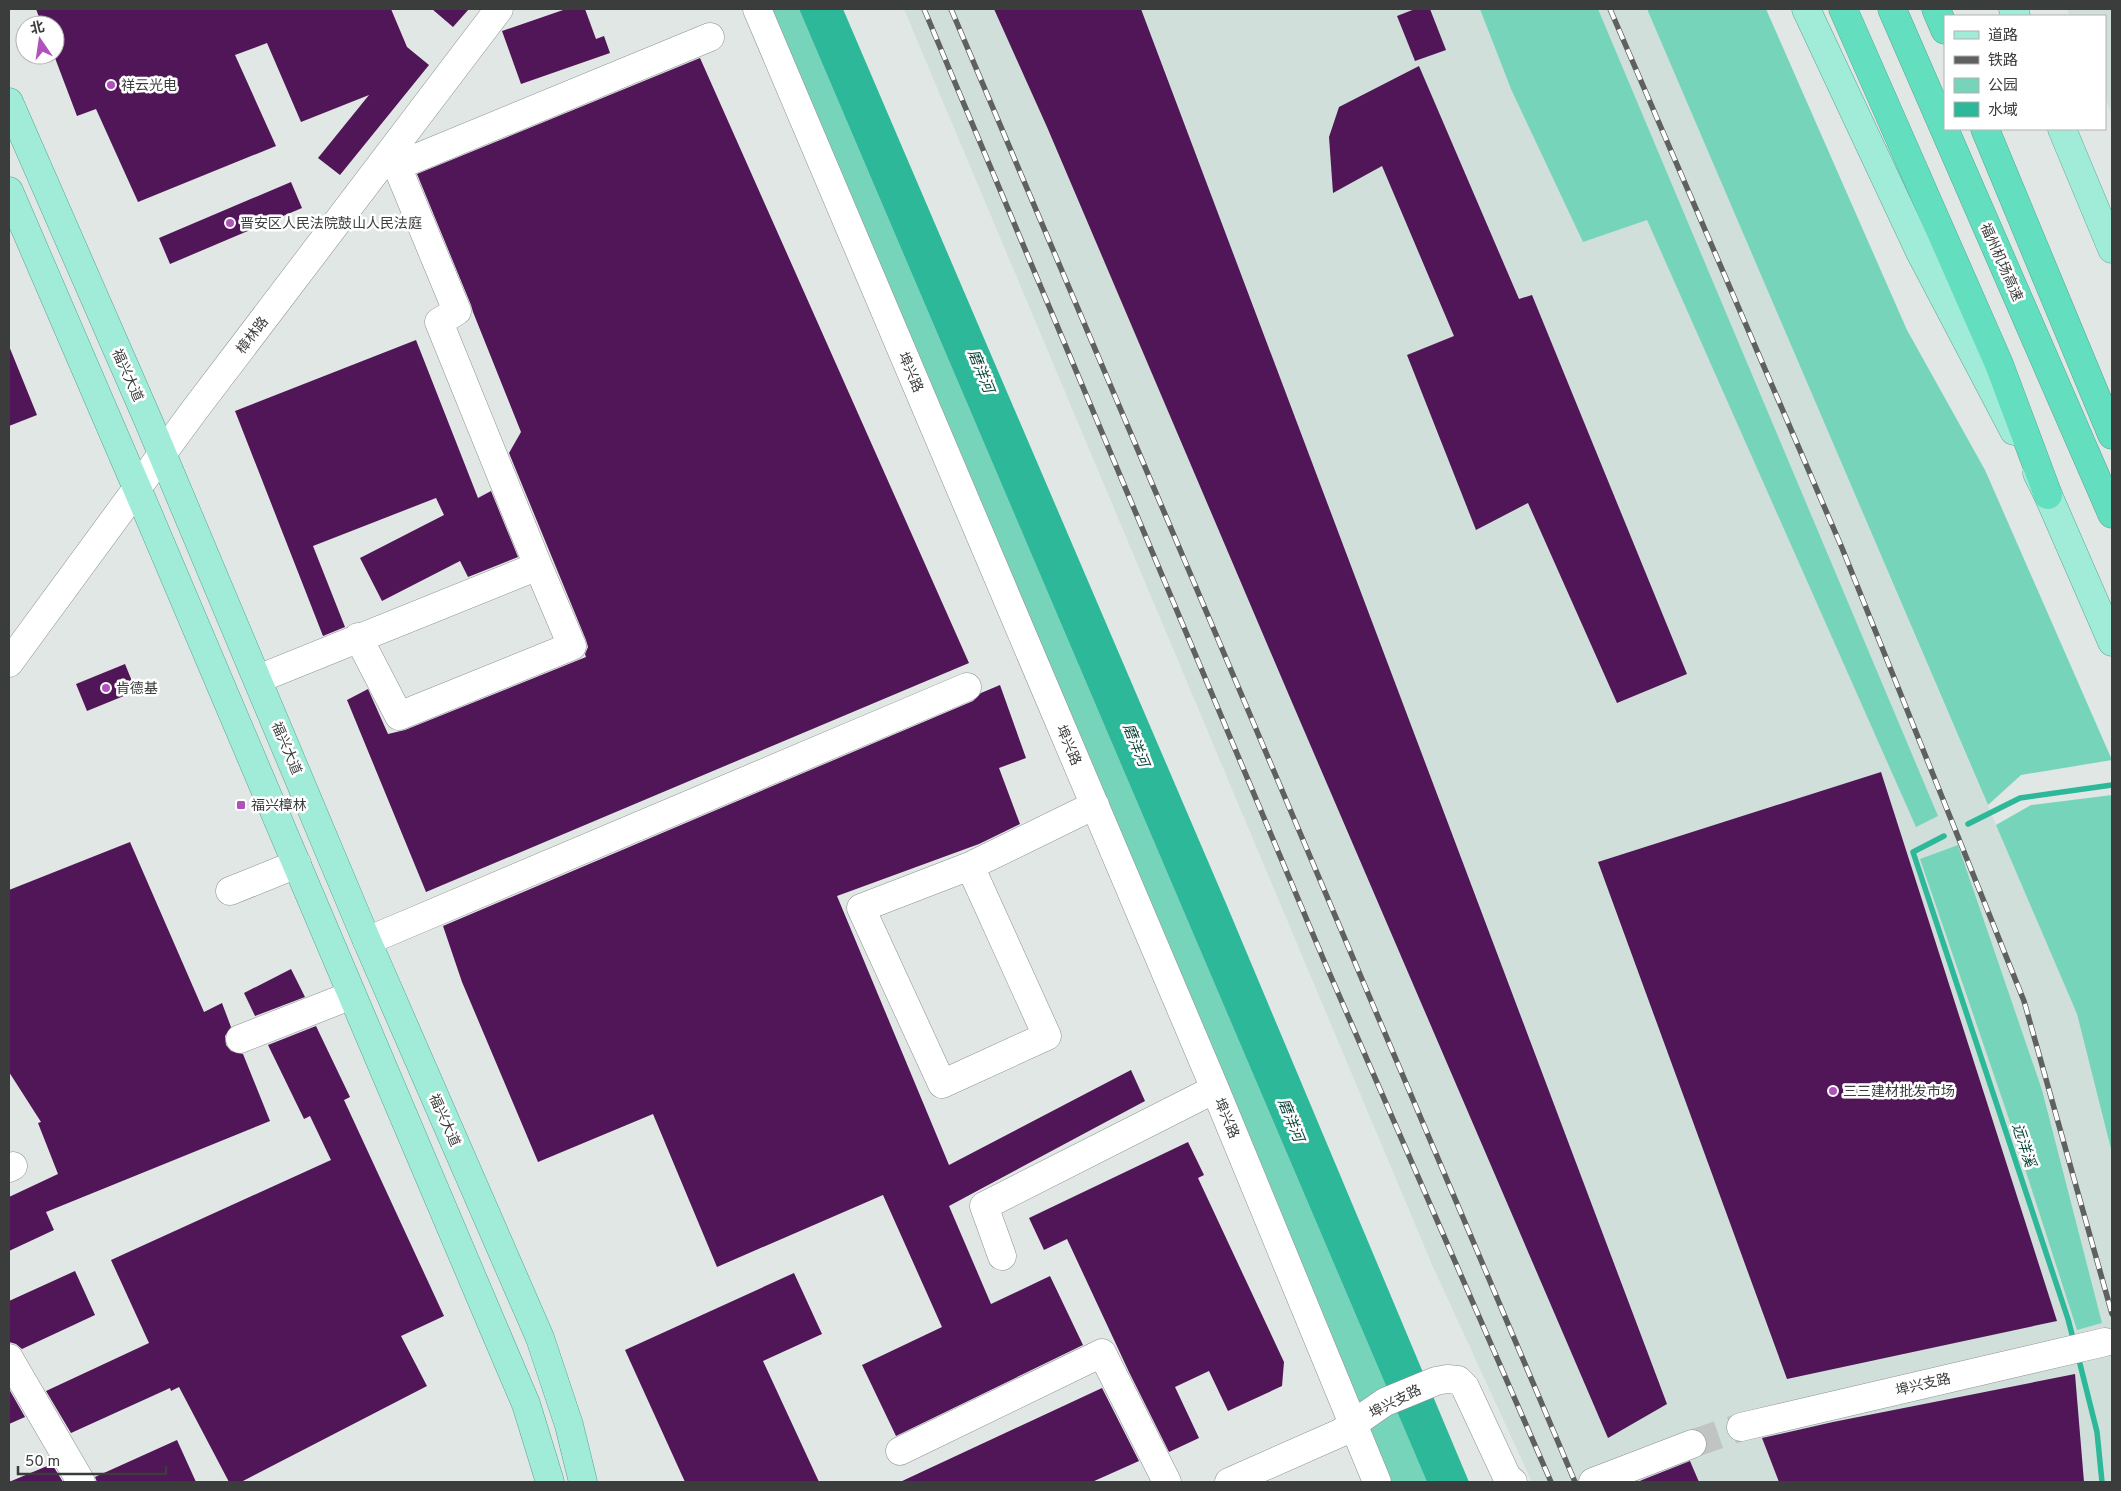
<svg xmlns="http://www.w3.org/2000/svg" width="2121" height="1491" font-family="Overpass,'Noto Sans SC',sans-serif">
  <rect width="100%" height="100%" fill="#e1e7e5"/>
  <path fill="#d0dfda" d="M904 9H1647L2077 1014 2112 1153V1482H1532L1433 1267Z
    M2067 9H2112V115L2105 97V16H2070Z"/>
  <path fill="#76d4bb" d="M763 9H799L1427 1482H1383Z
    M1480 9H1598L1938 816 1916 827 1647 220 1583 242 1511 89Z
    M1647 9H1766L1907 330 1985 470 2112 760 2021 775 1988 805Z
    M2112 795V1153L2077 1014 1996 825 2031 805Z
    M1958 845 2042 1090 2102 1323 2077 1330 2009 1119 1920 859Z"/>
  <path fill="#2db89a" d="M799 9H843L1225 901 1469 1482H1427Z"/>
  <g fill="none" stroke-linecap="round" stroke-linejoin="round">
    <path stroke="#2db89a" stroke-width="5.5" d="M1968 824 2020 798 2112 785
      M1944 836 1913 852 2068 1319 2074 1342
      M2078 1356 2097 1432 2102 1482"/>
  </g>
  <path fill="#511657" d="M36 9H391L407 47 429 65 340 175 318 158 369 95 301 122 267 43 235 55 276 146 138 202 96 109 77 116 55 58V25H42Z
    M432 9H469L453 27Z
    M566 9H585L596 39 604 36 610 53 521 84 502 31Z
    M994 9H1141L1667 1404 1608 1438 1291 700 1047 127Z
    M1415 9H1430L1446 50 1415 61 1397 16Z
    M700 58 969 663 426 892 347 700 368 689 388 734 405 730 586 657 585 654 588 647 586 640 509 453 521 432 473 312 471 305 417 174Z
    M1419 66 1519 299 1532 295 1687 674 1617 703 1528 503 1476 530 1407 355 1454 336 1382 166 1333 193 1329 137 1339 107Z
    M291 182 302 208 170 264 159 238Z
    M416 340 478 498 491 491 518 557 468 577 460 561 382 601 360 558 444 515 436 498 313 546 345 627 323 636 235 411Z
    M9 346 37 415 9 426Z
    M125 664 136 691 87 711 76 684Z
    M1000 685 1026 758 999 768 1020 824 979 844 837 896 949 1165 1131 1070 1145 1101 949 1206 991 1304 1050 1276 1083 1345 896 1436 862 1365 942 1327 883 1195 717 1267 653 1114 538 1162 462 982 443 926 973 701 981 693Z
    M1881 772 2057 1321 1787 1379 1598 862Z
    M130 842 204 1012 222 1003 231 1027 225 1036 226 1045 231 1051 243 1054 270 1121 46 1212 54 1230 9 1251V1197L58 1174 38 1123 41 1122 9 1072V890Z
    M291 969 305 997 255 1016 244 993Z
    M316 1026 350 1097 344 1100 444 1316 401 1336 427 1386 241 1482H229L179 1387 171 1391 170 1388 71 1433 46 1391 149 1343 111 1260 331 1160 310 1116 304 1119 268 1045Z
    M1188 1142 1204 1175 1198 1178 1284 1362 1282 1386 1228 1411 1209 1371 1175 1387 1199 1438 1169 1452 1129 1372 1067 1239 1044 1250 1029 1218Z
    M75 1271 95 1315 22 1349 16 1344 9 1342V1301Z
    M794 1273 822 1334 763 1361 819 1482H685L625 1350Z
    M2075 1374 2084 1482H1779L1762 1438 1833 1422Z
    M1102 1388 1139 1461 1092 1482H900Z
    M9 1389 25 1417 9 1424Z
    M177 1440 196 1482H97L95 1477Z
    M1690 1461 1699 1482H1638L1642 1480Z
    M52 1464 63 1482H9Z"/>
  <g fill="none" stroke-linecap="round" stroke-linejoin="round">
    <path stroke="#c0c5c3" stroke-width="28" stroke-dasharray="28 14" stroke-linecap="butt" d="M1692 1444 1741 1427"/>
    <g stroke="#8c918f" stroke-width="29">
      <path id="minor" d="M757 9 1215 1089 1377 1482
        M358 637 399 716 572 646 538 566
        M9 663 193 412 499 9
        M258 679 538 566 439 322 457 311 397 166 710 37
        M970 866 1047 1036 942 1084 861 908Z
        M970 866 1095 805
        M230 891 297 864
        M367 941 967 687
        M240 1039 352 995
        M9 1168 13 1166
        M1002 1256 984 1206 1215 1089
        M9 1358 81 1482
        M1741 1427 2105 1342
        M900 1451 1102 1353 1167 1482
        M1229 1482 1340 1433 1385 1402 1436 1381 1447 1379 1458 1380 1465 1387 1507 1477 1513 1482
        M1593 1482 1692 1444"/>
    </g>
    <g stroke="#55a692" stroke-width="29">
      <path id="major" d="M1806 9 1920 252 2014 431
        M2013 9 2016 16
        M9 102 148 420 367 941 540 1338 569 1425 583 1482
        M2062 129 2112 249
        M9 191 137 488 494 1329 526 1404 550 1482
        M2037 473 2048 495 2112 642"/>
    </g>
    <g stroke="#55a692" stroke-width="29">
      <path id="highway" d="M1843 9 1999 364 2048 495
        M1892 9 2112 514
        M1936 9 1945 30
        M1985 129 2112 435"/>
    </g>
    <use href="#minor" stroke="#fff" stroke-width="28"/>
    <use href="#major" stroke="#a1ecd9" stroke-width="28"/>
    <use href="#highway" stroke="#63dfc0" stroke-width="28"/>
    <g stroke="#5e6160" stroke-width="5.5">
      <path id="rail" d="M924 9 1325 963 1551 1482
        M951 9 1575 1482
        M1610 9 1842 548 2024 1001 2112 1314"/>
    </g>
    <use href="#rail" stroke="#fff" stroke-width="4" stroke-dasharray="11" stroke-linecap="butt"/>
  </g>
  <g fill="#b052bb" stroke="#fff" stroke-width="2">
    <circle cx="111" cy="85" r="5"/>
    <circle cx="230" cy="223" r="5"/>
    <circle cx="106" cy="688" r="5"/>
    <rect x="236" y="800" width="10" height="10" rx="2.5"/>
    <circle cx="1833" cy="1091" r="5"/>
  </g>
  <g text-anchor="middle" stroke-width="5" stroke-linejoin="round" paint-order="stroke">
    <g font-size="14" fill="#3b3d3c" stroke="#fff" text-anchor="start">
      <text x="121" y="90">祥云光电</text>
      <text x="240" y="228">晋安区人民法院鼓山人民法庭</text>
      <text x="116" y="693">肯德基</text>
      <text x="251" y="810">福兴樟林</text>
      <text x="1843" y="1096">三三建材批发市场</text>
    </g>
    <g font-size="14" fill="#3b3d3c" stroke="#fff">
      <text transform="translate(2002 262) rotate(66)" y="5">福州机场高速</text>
      <text transform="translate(252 335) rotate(-53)" y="5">樟林路</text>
      <text transform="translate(911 372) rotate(67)" y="5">埠兴路</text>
      <text transform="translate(128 375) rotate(66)" y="5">福兴大道</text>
      <text transform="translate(1069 745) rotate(67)" y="5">埠兴路</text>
      <text transform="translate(287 748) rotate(67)" y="5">福兴大道</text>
      <text transform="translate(1227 1118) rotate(67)" y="5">埠兴路</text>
      <text transform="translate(445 1120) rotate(66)" y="5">福兴大道</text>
      <text transform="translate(1923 1384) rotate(-13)" y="5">埠兴支路</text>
      <text transform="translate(1395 1401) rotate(-27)" y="5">埠兴支路</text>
    </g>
    <g font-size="15" font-style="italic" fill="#0b4539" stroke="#fff">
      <text transform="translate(981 371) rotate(68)" y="5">磨洋河</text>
      <text transform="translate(1136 745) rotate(68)" y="5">磨洋河</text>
      <text transform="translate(1291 1120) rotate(68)" y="5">磨洋河</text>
      <text transform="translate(2024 1145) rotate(72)" y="5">远洋溪</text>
    </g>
  </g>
  <rect width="2121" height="1491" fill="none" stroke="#3b3d3c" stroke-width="20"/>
  <rect x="1944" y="15" width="162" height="115" fill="#ffffff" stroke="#b1b1b1"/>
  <rect x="1954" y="31" width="25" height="8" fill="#a1ecd9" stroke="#b1b1b1"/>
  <text x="1988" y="40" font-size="15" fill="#3b3d3c">道路</text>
  <rect x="1954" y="56" width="25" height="8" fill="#5e6160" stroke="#b1b1b1"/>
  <text x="1988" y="65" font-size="15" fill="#3b3d3c">铁路</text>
  <rect x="1954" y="78" width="25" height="15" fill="#76d4bb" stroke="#b1b1b1"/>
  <text x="1988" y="90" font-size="15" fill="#3b3d3c">公园</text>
  <rect x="1954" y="102" width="25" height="15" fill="#2db89a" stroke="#b1b1b1"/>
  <text x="1988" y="115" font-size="15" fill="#3b3d3c">水域</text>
  <g transform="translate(40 40) rotate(347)"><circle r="24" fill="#ffffff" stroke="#b1b1b1"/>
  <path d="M0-4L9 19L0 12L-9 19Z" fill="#b052bb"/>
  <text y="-8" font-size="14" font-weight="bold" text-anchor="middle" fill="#3b3d3c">北</text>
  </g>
  <path d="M18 1466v8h148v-8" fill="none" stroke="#3b3d3c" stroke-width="2.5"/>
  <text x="25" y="1466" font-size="15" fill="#3b3d3c" stroke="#ffffff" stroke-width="4" paint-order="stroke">50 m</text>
</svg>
